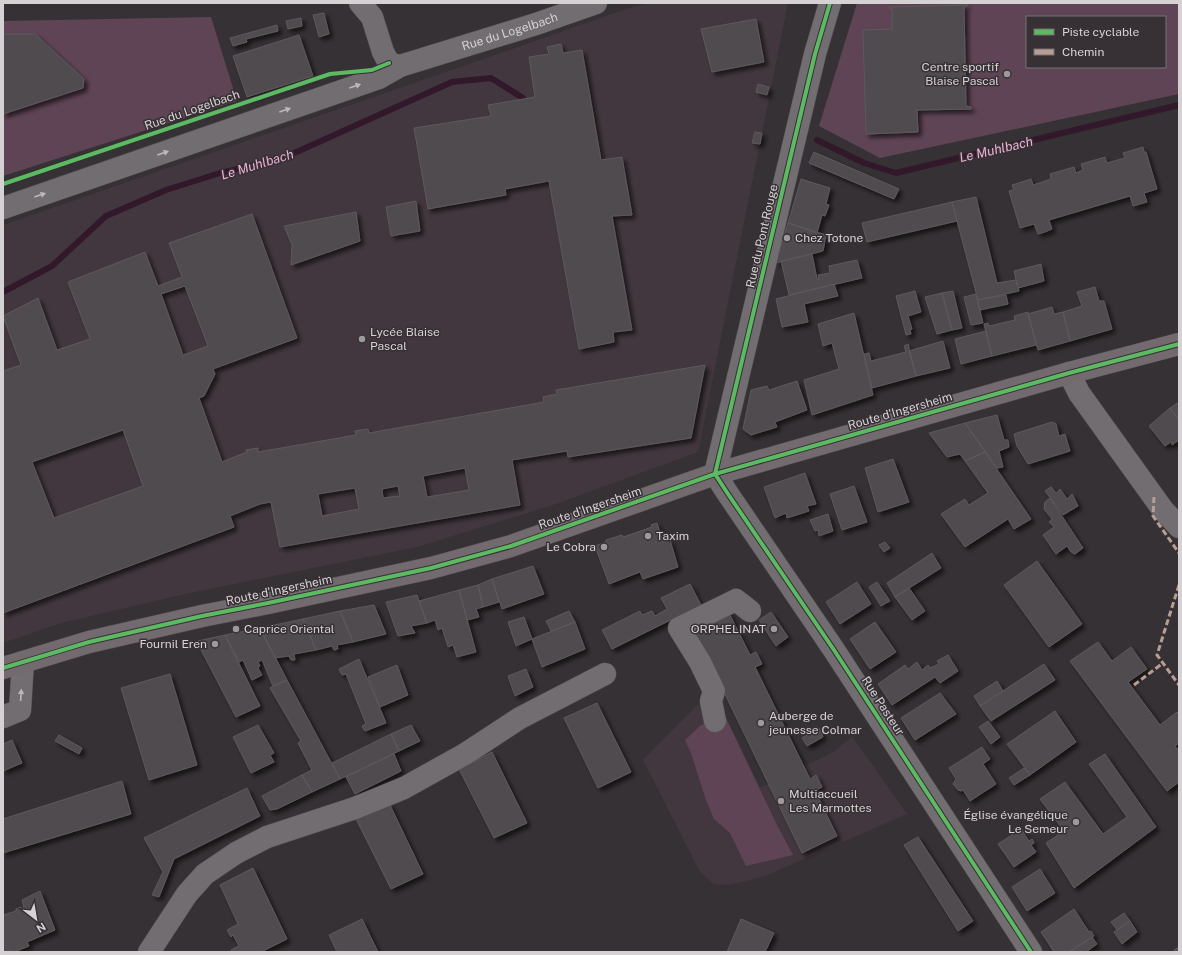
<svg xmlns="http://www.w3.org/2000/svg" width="1182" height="955" font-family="'Public Sans',sans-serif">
  <defs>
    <filter id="shadow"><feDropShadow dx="3.5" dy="3.5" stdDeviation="2" flood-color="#0009"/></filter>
  </defs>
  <rect width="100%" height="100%" fill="#363134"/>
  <path fill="#42373e" d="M648 3H788L698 452 556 504 417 547 185 594 61 623 3 643V225L498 54 626 9Z
    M718 700 722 719 726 718 760 788 835 751 852 736 907 814 763 877 733 884 723 885 714 884 700 872 643 760 697 705Z"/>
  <path fill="#5f4456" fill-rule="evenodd" d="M857 3H1179V94L880 158 819 126ZM1027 17H1165V67H1027Z
    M211 17 237 101 3 176V21Z
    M726 718 776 823 793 855 746 866 730 833 714 819 706 800 691 753 685 740 701 725Z"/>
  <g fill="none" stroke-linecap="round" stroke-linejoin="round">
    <path stroke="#31182a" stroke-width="6" d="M817 140 864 163 896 173 1179 105
      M3 292 52 266 106 216 166 190 220 173 281 159 452 82 491 78 523 98"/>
  </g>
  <path fill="#504c4f" stroke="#5d595c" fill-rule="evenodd" filter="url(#shadow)" d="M968 5 964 7 966 106 971 107V109L917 110 918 132 866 134 863 30 892 29V9H889V7Z
    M324 13 329 34 319 37 313 15Z
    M301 18 302 26 288 29 286 21Z
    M756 19 764 62 712 72 701 29Z
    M277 25 278 31 246 39 247 42 233 46 230 38Z
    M3 34H35L84 79 83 88 3 114Z
    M299 35 313 76 247 97 233 56Z
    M561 44 563 53 582 50 601 160 622 157 632 215 612 216 632 330 613 332 614 342 579 349 549 181 505 189 506 195 428 209 414 128 491 116 488 105 535 97 529 57 549 54 547 47Z
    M758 84 769 87 767 95 756 92Z
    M755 132 762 133 760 144 752 143Z
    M1143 147 1144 152H1146L1157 189 1144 193 1147 202 1133 206 1130 196 1049 220 1052 229 1045 232 1038 234 1034 224 1020 228 1009 191 1014 190 1012 185 1031 179 1033 185 1051 179 1050 174 1074 167 1076 173 1083 170 1081 164 1105 157 1107 163 1125 158 1123 153Z
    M814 152 899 189 894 199 809 163Z
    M801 179 830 188 826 204 829 205 825 216 822 215 817 233 788 223Z
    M976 197 997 283 1016 280 1019 291 978 300 952 202Z
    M416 201 420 231 391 236 386 207Z
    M952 202 957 221 867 242 862 223Z
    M356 212 360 241 291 265 292 245 284 226Z
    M252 214 297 338 213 369 215 374 204 396 199 398 222 462 247 452 246 450 258 448V452L356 435 355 431 368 429 369 433 544 402 543 397 557 394 556 390 705 365 691 438 568 457 567 451 512 460 520 505 280 547 271 502 260 504 230 516 234 527 3 613V371L21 365 3 316 38 298 57 350 90 339 68 282 145 252 158 286 182 277 169 243ZM185 286 208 346 183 355 161 294ZM123 430 143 486 54 518 32 462ZM465 468 469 490 427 497 423 476ZM398 486 400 496 383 498 382 489ZM355 488 359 509 322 516 318 494Z
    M788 223 826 235 823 251 776 263Z
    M812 254 817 279H819L818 275 830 273 829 266 857 260 862 278 789 295 781 261Z
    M1041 264 1044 281 1018 288 1014 271Z
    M834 284 838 296 804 304 808 322 782 327 776 299Z
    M1095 287 1099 301H1104L1112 329 1070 341 1063 312 1082 306 1077 292Z
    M915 291 921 312 908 316 912 329 910 330 911 334 906 335 896 296Z
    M953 291 962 328 952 330 942 293Z
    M942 293 952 330 937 334 925 297Z
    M976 294 983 323 971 325 964 297Z
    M1006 295 1008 304 980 310 978 300Z
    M1052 307 1054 314 1063 312 1070 341 1038 350 1028 314Z
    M1028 312 1036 345 992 356 984 324 988 323 989 326 1015 320 1014 316Z
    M854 313 873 395 812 415 804 380 839 369 832 343 823 346 818 324Z
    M986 331 992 356 961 364 955 339Z
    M943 341 950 368 916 376 909 351Z
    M908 344 916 376 872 388 864 354 869 353 871 361 906 352 904 346Z
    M797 381 807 410 775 422 777 427 751 435 743 429 751 390 767 386 769 390Z
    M1179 402V420L1170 408Z
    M1170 408 1179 420V440L1172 445 1171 442 1165 446 1149 426Z
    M997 415 1004 440H1008L1009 447 999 451 1003 467 997 468 965 423Z
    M1052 422 1056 424 1059 436 1065 434 1070 451 1028 464 1017 446 1014 434Z
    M965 423 985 452 965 461 960 454 947 457 929 433Z
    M985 452 1031 519 1014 529 1008 519 965 547 941 514 965 499 969 505 988 493 965 461Z
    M893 459 909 502 878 512 865 468Z
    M805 473 816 504 807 506 809 511 787 518 786 513 775 518 764 487Z
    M854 486 867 522 842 530 830 494Z
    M1051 487 1056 493 1060 489 1067 499 1072 494 1078 506 1063 515 1045 491Z
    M1050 498 1083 548 1075 554 1071 552 1067 546 1056 554 1043 535 1054 527 1049 522 1052 519 1044 509 1045 502Z
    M828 514 833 531 819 536 818 530 815 531 810 520Z
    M657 523 663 542 670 540 678 567 643 579 640 572 609 584 595 546 606 542V540L622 535 623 537 652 527 651 525Z
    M885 542 890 548 884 552 879 545Z
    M932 553 941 568 895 597 887 583Z
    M1037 561 1082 624 1049 647 1004 585Z
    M533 566 544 594 502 609 492 579Z
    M492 579 499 602 483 607 478 585Z
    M857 582 871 604 840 624 826 602Z
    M877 582 890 601 881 606 869 587Z
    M690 584 701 605 612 649 602 630 640 611 642 615 652 611 655 616 667 609 661 598Z
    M478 585 483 607 476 609 479 617 467 620 459 590Z
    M909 588 925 611 912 620 895 597Z
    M459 590 476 652 457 657 453 645 448 647 442 628 438 630 435 620 427 623 419 601Z
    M417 595 427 623 411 626 415 633 398 636 386 602Z
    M374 605 386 634 353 642 340 611Z
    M340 611 353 642 337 645 338 649 334 650 332 646 316 650 303 619Z
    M569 611 575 622 551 631 546 621Z
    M728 611 750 655 756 652 762 664 755 667 810 779 816 775 822 787 815 791 837 836 802 853 693 628Z
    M771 612 788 637 776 646 759 620Z
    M524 617 532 639 516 646 508 622Z
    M303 619 316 650 294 654 295 660H291L289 656 275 658 260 628Z
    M575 622 585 649 542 667 532 639Z
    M875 622 896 652 870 669 850 639Z
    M260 628 287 680 273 686 262 660 258 662 260 666 258 668 262 675 252 680 243 660 239 662 225 635Z
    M225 635 260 706 236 717 199 646 198 641Z
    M1098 642 1112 661 1131 647 1147 669 1128 682 1160 725 1177 712 1179 714V743L1175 746 1179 751V782L1167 791 1070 661Z
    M948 655 958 671 940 683 935 677 892 705 878 684 905 665 908 669 917 662 922 670 928 665 930 668 939 664 937 661Z
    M359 659 386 723 365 731 362 726 366 724 346 674 342 675 339 669Z
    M1044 664 1055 680 991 721 980 706Z
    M397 665 408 695 380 707 368 677Z
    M526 669 533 687 515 696 508 676Z
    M170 674 197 765 149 780 121 688Z
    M287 680 340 779 312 792 302 775 312 770 298 743 301 741 270 688Z
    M997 681 1003 691 980 706 974 696Z
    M940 693 956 714 915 740 901 718Z
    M597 703 631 772 598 788 564 718Z
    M1055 711 1076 742 1030 775 1007 744Z
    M988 721 1000 737 991 744 979 727Z
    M258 725 274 753 270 755 274 762 251 773 233 737Z
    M411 725 420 741 399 751 391 734Z
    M819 728 823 737 807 746 802 738Z
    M391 734 399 751 340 779 332 763Z
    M59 735 82 748 79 754 55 741Z
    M12 740 22 763 3 771V744Z
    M982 747 990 759 983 764 996 784 970 801 963 790 961 791 958 790 953 784 956 779 949 768Z
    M492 752 527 823 494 838 459 769Z
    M394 754 401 771 355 794 346 777Z
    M1105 754 1156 827 1074 888 1046 843 1064 831 1040 799 1065 782 1103 834 1127 817 1089 764Z
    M1024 768 1030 775 1014 785 1009 778Z
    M302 775 312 792 277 809 270 810 262 796Z
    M122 781 131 814 3 853V819Z
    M247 788 260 816 174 859 159 897 152 895 163 872 144 838Z
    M389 803 423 874 391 889 356 819Z
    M1021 829 1029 841 1032 839 1034 843 1031 845 1036 852 1014 867 998 844Z
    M918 837 973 921 958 931 904 845Z
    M253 868 287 939 261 952H232L231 950 239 946 233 935 231 937 227 930 238 924 220 885Z
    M1040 869 1055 893 1027 911 1012 887Z
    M40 891 55 930 27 942 29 946 14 952H12L11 950 3 952V915L16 911V909L21 907 22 909 24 908 22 900Z
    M1074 909 1089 932 1091 931 1094 936 1069 952H1054L1041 932Z
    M1124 913 1130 921 1117 930 1111 922Z
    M362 919 378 952H337L329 935Z
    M741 919 774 933 765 952H727Z
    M1130 921 1137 932 1122 944 1114 932Z
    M1092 937 1097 944 1086 952H1069Z
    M1179 947V952H1176L1174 950Z"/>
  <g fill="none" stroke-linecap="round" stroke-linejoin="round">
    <g stroke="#524e50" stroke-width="23">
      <g id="minor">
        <path d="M360 3 372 17 383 52 389 63 400 66"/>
        <path d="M830 3 815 54 715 474 728 494 834 650 1031 952"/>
        <path id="s1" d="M3 208 379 78 400 66 536 24 596 3"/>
        <path d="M1069 373 1079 393 1163 510 1179 527"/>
        <path d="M3 717 20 710 23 662"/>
        <path d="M715 721 711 701 714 691 700 662 679 628 736 600 750 611"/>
        <path d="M149 952 187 894 205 874 236 853 267 837 355 808 404 788 465 754 520 718 605 674"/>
      </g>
    </g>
    <g stroke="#524e50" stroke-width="23">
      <path id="major" d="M3 668 89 642 202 616 268 603 431 568 511 546 715 474 1069 373 1179 344"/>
    </g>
    <use href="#minor" stroke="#716d70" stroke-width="22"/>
    <use href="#major" stroke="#726a6f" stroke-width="22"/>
    <path stroke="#b99d93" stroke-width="3" stroke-dasharray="6 3" stroke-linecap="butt" d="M1154 497 1153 516 1179 553
      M1179 585 1157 655 1179 685
      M1134 685 1163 663"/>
    <g stroke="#373035" stroke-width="6">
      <path id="cycleway" d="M3 184 330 74 372 70 389 63
        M715 474 728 494 834 650 1031 952
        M715 474 815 54 830 3
        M3 668 89 642 202 616 268 603 431 568 511 546 715 474 1069 373 1179 344"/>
    </g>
    <use href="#cycleway" stroke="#5cba63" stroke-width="4"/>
  </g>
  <defs><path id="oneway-solid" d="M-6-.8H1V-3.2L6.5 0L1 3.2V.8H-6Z"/></defs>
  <g fill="#bdb9bb">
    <use href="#oneway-solid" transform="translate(355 86) rotate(-19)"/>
    <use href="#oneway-solid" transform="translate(285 110) rotate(-19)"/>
    <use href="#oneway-solid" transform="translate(163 153) rotate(-19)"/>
    <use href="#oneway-solid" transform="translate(40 195) rotate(-19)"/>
    <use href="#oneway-solid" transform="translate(21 695) rotate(-86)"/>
  </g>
  <g fill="#9e9a9c" stroke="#373035" stroke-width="1.5">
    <circle cx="1007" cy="74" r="4"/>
    <circle cx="787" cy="238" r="4"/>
    <circle cx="362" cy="339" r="4"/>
    <circle cx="648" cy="536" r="4"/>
    <circle cx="604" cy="547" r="4"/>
    <circle cx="236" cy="629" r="4"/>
    <circle cx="774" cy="629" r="4"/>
    <circle cx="215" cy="644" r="4"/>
    <circle cx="761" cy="723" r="4"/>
    <circle cx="781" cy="801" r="4"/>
    <circle cx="1076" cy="822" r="4"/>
  </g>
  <g text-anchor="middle" stroke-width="3" stroke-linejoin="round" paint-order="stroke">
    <g font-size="12" fill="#d6d2d4" stroke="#373035">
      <text dy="4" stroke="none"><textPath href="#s1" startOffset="537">Rue du Logelbach</textPath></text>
      <text transform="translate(192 110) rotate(-19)" y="4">Rue du Logelbach</text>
      <text transform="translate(762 236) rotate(-77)" y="4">Rue du Pont Rouge</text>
      <text transform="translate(900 411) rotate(-16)" y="4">Route d'Ingersheim</text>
      <text transform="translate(590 508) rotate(-19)" y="4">Route d'Ingersheim</text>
      <text transform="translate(279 590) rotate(-12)" y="4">Route d'Ingersheim</text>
      <text transform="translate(883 706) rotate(57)" y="4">Rue Pasteur</text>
    </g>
    <g font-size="12" fill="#d6d2d4" stroke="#373035" text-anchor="start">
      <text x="999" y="71" text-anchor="end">Centre sportif<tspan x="999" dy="14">Blaise Pascal</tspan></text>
      <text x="795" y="242">Chez Totone</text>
      <text x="370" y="336">Lycée Blaise<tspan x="370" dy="14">Pascal</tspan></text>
      <text x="656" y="540">Taxim</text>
      <text x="596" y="551" text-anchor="end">Le Cobra</text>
      <text x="244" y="633">Caprice Oriental</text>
      <text x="766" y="633" text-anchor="end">ORPHELINAT</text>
      <text x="207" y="648" text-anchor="end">Fournil Eren</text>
      <text x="769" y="720">Auberge de<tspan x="769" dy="14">jeunesse Colmar</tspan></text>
      <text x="789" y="798">Multiaccueil<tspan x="789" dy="14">Les Marmottes</tspan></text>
      <text x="1068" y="819" text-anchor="end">Église évangélique<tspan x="1068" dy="14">Le Semeur</tspan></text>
    </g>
    <g font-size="13" font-style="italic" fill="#ecb1d8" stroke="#373035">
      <text transform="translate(996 149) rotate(-13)" y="5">Le Muhlbach</text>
      <text transform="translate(257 164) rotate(-17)" y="5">Le Muhlbach</text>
    </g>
  </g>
  <rect width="1182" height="955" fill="none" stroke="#d6d2d4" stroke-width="8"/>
  <rect x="1026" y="16" width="140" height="52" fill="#373035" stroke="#777175"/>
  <rect x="1034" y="29" width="20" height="6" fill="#5cba63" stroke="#777175"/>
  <text x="1062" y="36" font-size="12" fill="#d6d2d4">Piste cyclable</text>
  <rect x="1034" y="49" width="20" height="6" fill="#b99d93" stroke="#777175"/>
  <text x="1062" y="56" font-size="12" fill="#d6d2d4">Chemin</text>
  <g transform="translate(36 919) rotate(149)" stroke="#373035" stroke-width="3" paint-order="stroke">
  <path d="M0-3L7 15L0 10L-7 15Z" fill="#d6d2d4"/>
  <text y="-6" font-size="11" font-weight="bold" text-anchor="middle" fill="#d6d2d4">N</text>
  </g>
</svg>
